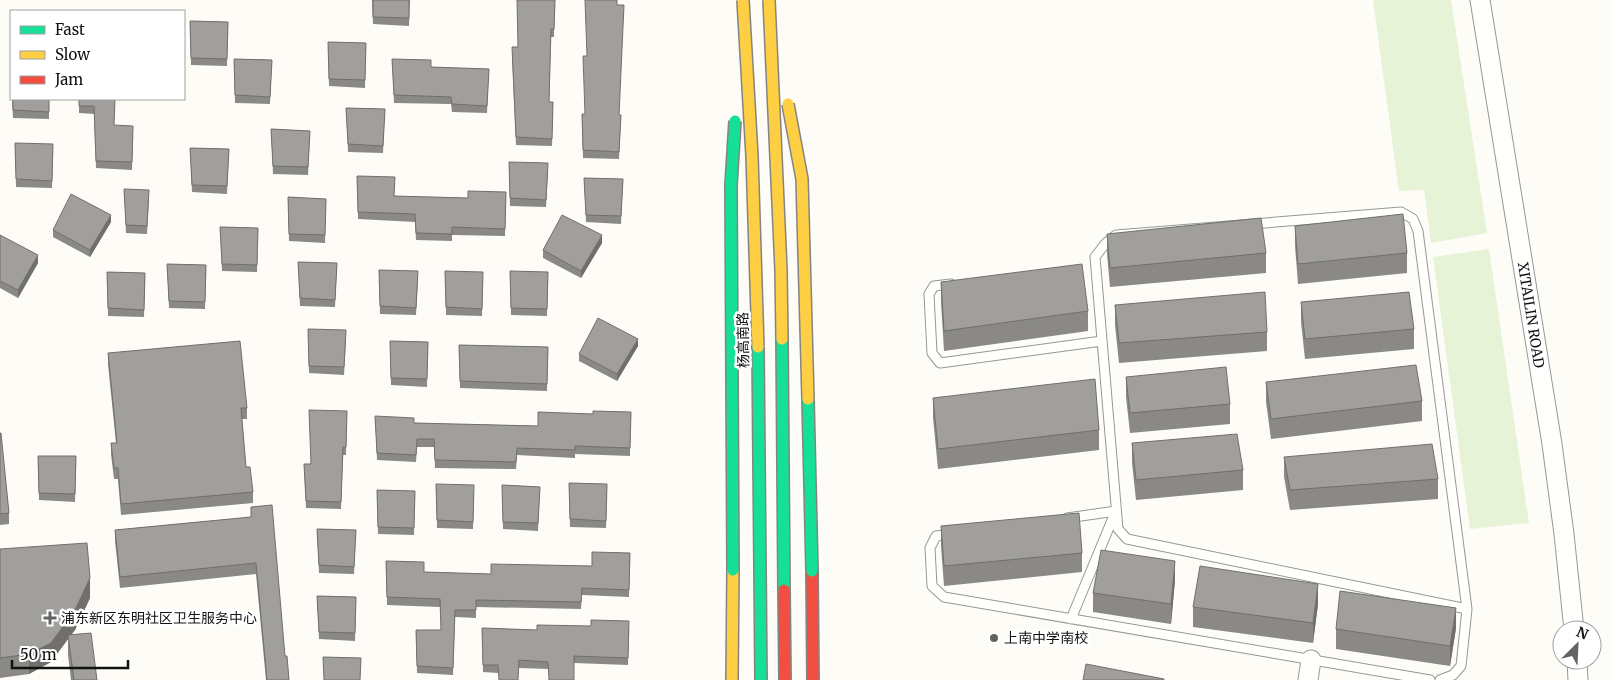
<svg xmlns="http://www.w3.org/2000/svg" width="1612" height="680" font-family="Merriweather,'Noto Sans SC',serif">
  <rect width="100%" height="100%" fill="#fdfcf7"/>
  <path fill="#e7f3d7" d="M1373 0H1451L1487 233 1431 243 1424 190 1399 191Z
    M1489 249 1529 523 1470 529 1433 257Z"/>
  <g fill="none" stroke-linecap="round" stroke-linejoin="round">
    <g stroke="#979795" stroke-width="11">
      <path id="lane" d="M1401 212 1413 219 1418 231 1467 609 1127 539 1118 529 1095 257 1105 244 1116 235Z
        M951 284 934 286 929 294 932 353 940 363 1102 341
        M1067 518 1116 511
        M953 534 936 536 930 548 932 586 944 597 1430 680
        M1071 619 1115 513
        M1440 680 1453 675 1461 666 1467 609"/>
    </g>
    <g stroke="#979795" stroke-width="21">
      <path id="street" d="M1480 0 1552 444 1564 534 1574 630
        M1577 660 1578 680
        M1308 680 1311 660"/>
    </g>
    <g stroke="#858482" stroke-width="14">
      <path id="slow" d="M732 680 733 570"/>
    </g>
    <g stroke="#858482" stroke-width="14">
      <path id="jam" d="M812 571 813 680"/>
    </g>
    <use href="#lane" stroke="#fffffe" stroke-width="9"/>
    <use href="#street" stroke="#fffffe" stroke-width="19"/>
    <use href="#slow" stroke="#ffcf43" stroke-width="11"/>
    <use href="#jam" stroke="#f24e42" stroke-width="11"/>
    <g stroke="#858482" stroke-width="14" stroke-linecap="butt">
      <path id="fast-bridge" d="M782 339 784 590
        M758 347 761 680
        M808 399 812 571
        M733 570 731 185 735 121"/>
    </g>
    <g stroke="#858482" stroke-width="14" stroke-linecap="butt">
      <path id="slow-bridge" d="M743 0 752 156 758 347
        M769 0 781 270 782 339
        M788 104 802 179 808 399"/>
    </g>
    <g stroke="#858482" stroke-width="14" stroke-linecap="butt">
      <path id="jam-bridge" d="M784 590 785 680"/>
    </g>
    <use href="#fast-bridge" stroke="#16e098" stroke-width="11"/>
    <use href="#slow-bridge" stroke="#ffcf43" stroke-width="11"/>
    <use href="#jam-bridge" stroke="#f24e42" stroke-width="11"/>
  </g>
  <path fill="#8a8986" d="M372 0H410L409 26 373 24Z
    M555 0 554 37H551L549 102H553L552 146 516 145 512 55Z
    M617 5 619 115H621L619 159 583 158 582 114H585L587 56Z
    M190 21 228 22 227 66 191 65Z
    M328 42 366 43 365 88 329 86Z
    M234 59 272 60 270 104 235 103Z
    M392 59 431 67 489 69 487 113 452 112 451 104 394 103Z
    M12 99H49V119L13 118Z
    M79 99H115L114 125 133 133 132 170 96 168 94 114 79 113Z
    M346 108 385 109 383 153 348 152Z
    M271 129 310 131 308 175 273 174Z
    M15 143 53 151 52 188 16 187Z
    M190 148 229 149 227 194 192 192Z
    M509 162 548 170 546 207 510 206Z
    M357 176 394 196 468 198 506 192 505 236 452 235V241L416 240 415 222 358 219Z
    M584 178 623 179 621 224 586 222Z
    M124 189 149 197 147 234 126 233Z
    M288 197 326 199 325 243 289 241Z
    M111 222 90 257 53 237V230Z
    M1295 226 1407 253V273L1298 284 1295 246Z
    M220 227 258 228 257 272 222 271Z
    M1107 234 1266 253V273L1110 287 1107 254Z
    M0 235 38 263 18 298 0 288Z
    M602 243 581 278 543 258V250Z
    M298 262 337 263 335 307 300 306Z
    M167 264 206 265 205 309 169 308Z
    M379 270 418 278 416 315 380 314Z
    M445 271 483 280 482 316 446 315Z
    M510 271 548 280 547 316 511 315Z
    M107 272 145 273 144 317 108 316Z
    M941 282 1088 311V331L944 351 941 302Z
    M1301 302 1414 329V349L1305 359 1301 322Z
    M1115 305 1267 332V351L1119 363 1115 325Z
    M308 329 346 338 344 375 309 373Z
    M390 341 428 342 427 387 391 385Z
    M459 345 548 347 547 391 460 388Z
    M638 346 617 381 579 361V354Z
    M108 353 247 408V419H242L246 467 253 492V503L121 515 118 479H114L111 454V443H116L108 364Z
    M1126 377 1230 404V424L1130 433 1126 397Z
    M1266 382 1422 401V421L1271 439 1266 402Z
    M933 398 1099 430V450L938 469 933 418Z
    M347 411 346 455H343L341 509 306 508 304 464H310Z
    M631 412 630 456 575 454V458L517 455 516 469 435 468 434 447H417L416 462 377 460 375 416 414 423 538 426 593 414Z
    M0 433 9 513V524L0 525Z
    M1132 443 1243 470V490L1136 500 1132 463Z
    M38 456H76L75 502 39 500Z
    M1284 457 1438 479V499L1290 510 1284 477Z
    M569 483 607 491 606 528 570 527Z
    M436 484 474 492 473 529 437 528Z
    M502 485 540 487 538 531 503 529Z
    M377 490 415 491 414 535 378 534Z
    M251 507 285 656 289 680H266L256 574 120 588 115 541V530L251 517Z
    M941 526 1082 553V572L944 586 941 546Z
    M317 529 356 530 354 574 319 573Z
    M0 549 90 598 75 630 71 635 97 680H71L68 655V639L51 662 29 674 0 678Z
    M630 553 629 597 582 595 581 609 476 607V618L455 617 453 675 417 673 416 630H441L440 607 387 605 386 561 424 572 491 574 592 566Z
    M1175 580 1171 624 1093 612V593Z
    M317 596 356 597 355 641 319 639Z
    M1318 604 1313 643 1193 627V607Z
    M482 628 537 630 629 629 628 665 574 663 548 669 519 668 498 673 483 672Z
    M1456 628 1450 666 1336 649V629Z"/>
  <path fill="#716f6d" d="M111 215V222L90 257V250Z
    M602 235V243L581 278V271Z
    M38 255V263L18 298V290Z
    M638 339V346L617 381V374Z
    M1175 561V580L1171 624V604Z
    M90 578V598L75 630 68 639V635V639L51 662 29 674V654Z
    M1318 584V604L1313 643V623Z
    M1456 608V628L1450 666V646Z"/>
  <path fill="#a19f9c" stroke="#716f6d" d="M373 0H409V18L373 17Z
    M517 0H555L554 29H551L549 102H553L552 139 516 137 512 47H518Z
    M585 0H617V5H624L619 115H621L619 152 583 150 582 114H585L583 56H587Z
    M190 21 228 22 227 59 191 58Z
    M328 42 366 43 365 80 329 79Z
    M234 59 272 60 270 97 235 95Z
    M392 59 431 60V67L489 69 487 106 452 104 451 97 394 95Z
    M13 99H49V112L13 110Z
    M79 99H115L114 125 133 126 132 162 96 161 94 106H79Z
    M346 108 385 109 383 146 348 144Z
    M271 129 310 131 308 167 273 166Z
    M15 143 53 144 52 181 16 179Z
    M190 148 229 149 227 186 192 185Z
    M509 162 548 163 546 200 510 198Z
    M357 176 395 177 394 196 468 198V191L506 192 505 229 452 227V234L416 233 415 214 358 212Z
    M584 178 623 179 621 216 586 215Z
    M124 189 149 190 147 226 126 225Z
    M71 194 111 215 90 250 53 230Z
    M288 197 326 199 325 235 289 234Z
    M1403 214 1407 253 1298 264 1295 226Z
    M562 215 602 235 581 271 543 250Z
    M1261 218 1266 253 1110 268 1107 234Z
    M220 227 258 228 257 265 222 264Z
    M0 235 38 255 18 290 0 281Z
    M298 262 337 263 335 300 300 298Z
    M167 264 206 265 205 302 169 301Z
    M1082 264 1088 311 944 331 941 282Z
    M379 270 418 271 416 308 380 306Z
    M445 271 483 272 482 309 446 307Z
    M510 271 548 272 547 309 511 308Z
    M107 272 145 273 144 310 108 308Z
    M1265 292 1267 332 1119 343 1115 305Z
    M1409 292 1414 329 1305 339 1301 302Z
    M598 318 638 339 617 374 579 354Z
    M308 329 346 330 344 367 309 366Z
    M240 341 247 408H241L246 467H250L253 492 121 504 118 468H114L111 443H117L108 353Z
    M390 341 428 342 427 379 391 378Z
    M459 345 548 347 547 384 460 381Z
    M1416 365 1422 401 1271 419 1266 382Z
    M1226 367 1230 404 1130 413 1126 377Z
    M1095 379 1099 430 938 449 933 398Z
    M309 410 347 411 346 447H343L341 502 306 501 304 464H311Z
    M593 411 631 412 630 448 575 446V450L517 448 516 462 435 460 434 439H417L416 455 377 453 375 416 414 418V423L538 426V412L593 414Z
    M0 433H1L9 513 0 514Z
    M1237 434 1243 470 1136 480 1132 443Z
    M1432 444 1438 479 1290 490 1284 457Z
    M38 456H76L75 494 39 493Z
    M569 483 607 484 606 521 570 519Z
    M436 484 474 485 473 522 437 520Z
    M502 485 540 487 538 523 503 522Z
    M377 490 415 491 414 528 378 527Z
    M272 505 285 656H287L289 680H267L256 563 120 577 115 530 251 517V507Z
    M1079 513 1082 553 944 566 941 526Z
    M317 529 356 530 354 567 319 565Z
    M87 543 90 578 75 610 51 643 29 654 0 658V549Z
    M1101 550 1175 561 1171 604 1093 593Z
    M592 552 630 553 629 590 582 588 581 602 476 600V610H455L453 668 417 666 416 630H441L440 599 387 597 386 561 424 562V572L491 574V564L592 566Z
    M1200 566 1318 584 1313 623 1193 607Z
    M1340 591 1456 608 1450 646 1336 629Z
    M317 596 356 597 355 633 319 632Z
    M591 620 629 621 628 658 574 656V680H549L548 662 519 660 518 680H499L498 665H483L482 628 537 630V625L591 626Z
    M91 633 97 680H74L68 635Z
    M323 657 361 658 360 680H324Z
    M1086 664 1164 679V680H1083Z"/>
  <g fill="#646362" stroke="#fff" stroke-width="2">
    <path d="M47.5 610.5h5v5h5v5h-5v5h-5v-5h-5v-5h5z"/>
    <circle cx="994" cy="638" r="5"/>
  </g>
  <g text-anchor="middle" stroke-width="5" stroke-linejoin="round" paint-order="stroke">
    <g font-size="14" fill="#111" stroke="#fff">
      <text transform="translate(1531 315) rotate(81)" y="5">XITAILIN ROAD</text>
      <text transform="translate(743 340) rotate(-91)" y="5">杨高南路</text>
    </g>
    <g font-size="14" fill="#111" stroke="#fff" text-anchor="start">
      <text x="61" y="623">浦东新区东明社区卫生服务中心</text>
      <text x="1004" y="643">上南中学南校</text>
    </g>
  </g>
  <rect x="10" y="10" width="175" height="90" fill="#ffffff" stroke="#a0a0a0"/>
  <rect x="20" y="26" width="25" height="8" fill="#16e098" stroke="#a0a0a0"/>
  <text x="55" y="35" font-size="15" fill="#111111">Fast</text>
  <rect x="20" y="51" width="25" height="8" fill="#ffcf43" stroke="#a0a0a0"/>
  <text x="55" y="60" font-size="15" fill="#111111">Slow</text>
  <rect x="20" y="76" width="25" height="8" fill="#f24e42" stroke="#a0a0a0"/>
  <text x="55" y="85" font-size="15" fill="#111111">Jam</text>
  <g transform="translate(1577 645) rotate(24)"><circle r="24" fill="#ffffff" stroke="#a0a0a0"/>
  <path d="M0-4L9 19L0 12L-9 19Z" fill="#646362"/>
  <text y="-8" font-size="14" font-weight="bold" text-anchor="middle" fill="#111111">N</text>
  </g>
  <path d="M12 660v8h116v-8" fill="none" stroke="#111111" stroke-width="2.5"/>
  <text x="20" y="660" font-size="15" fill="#111111" stroke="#ffffff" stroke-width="4" paint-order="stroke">50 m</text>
</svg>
